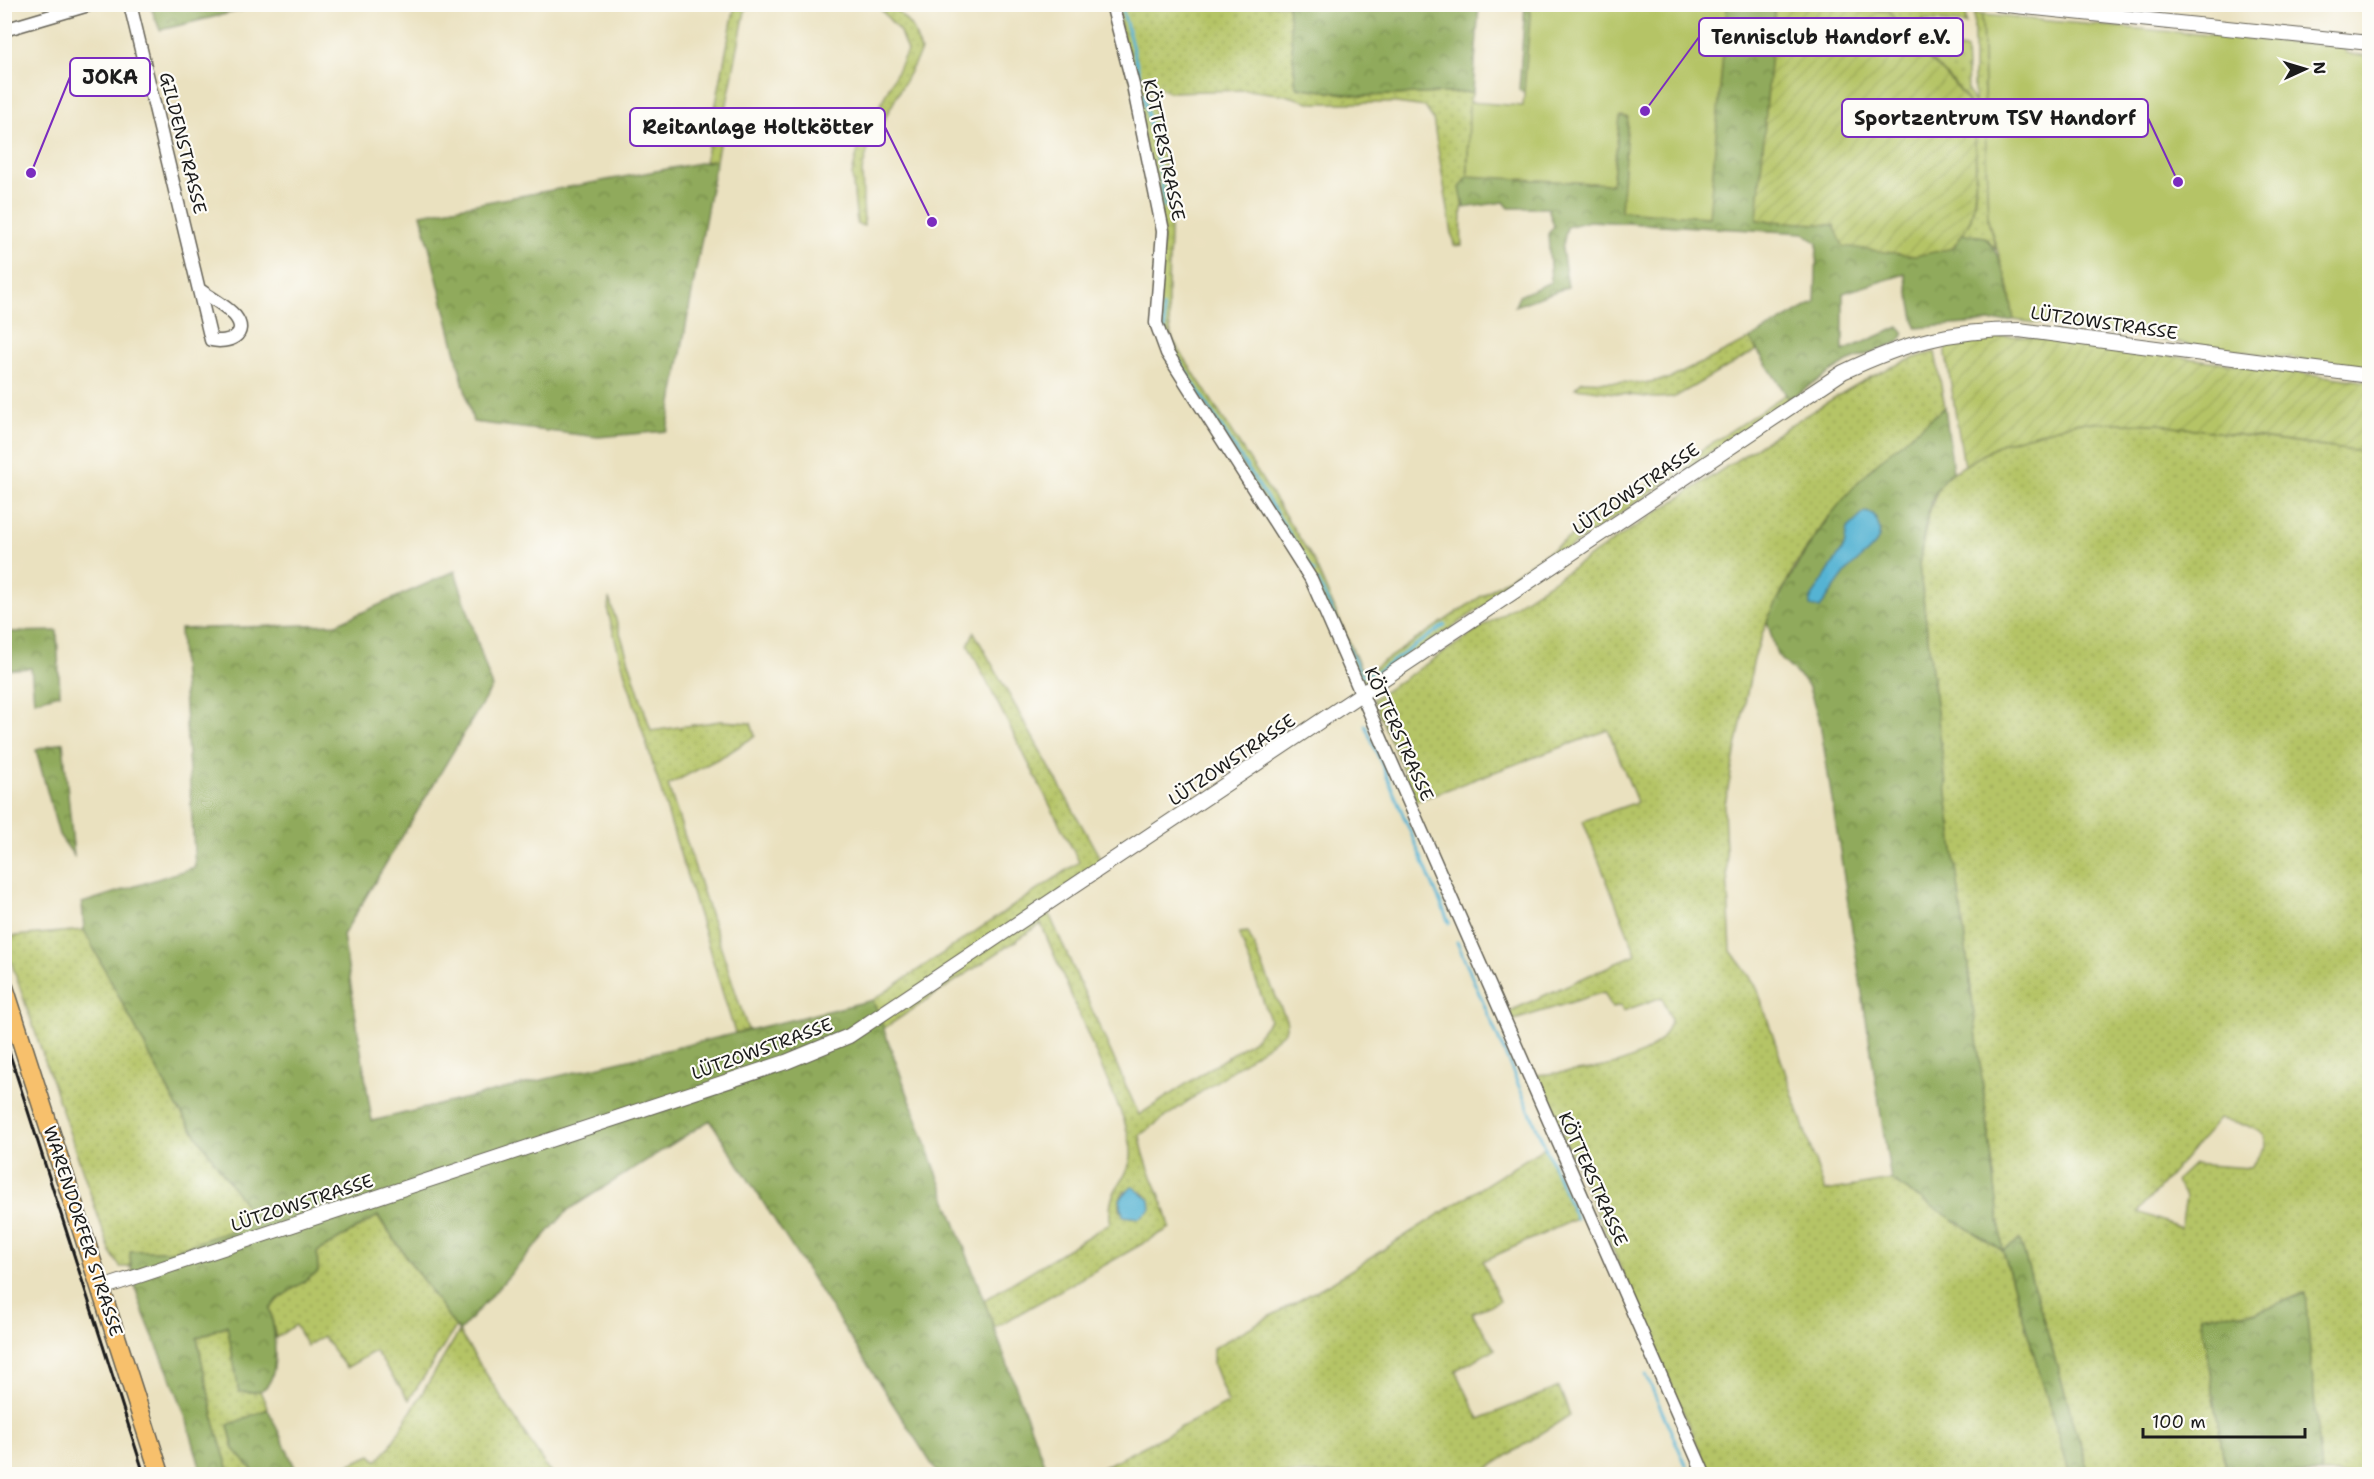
<svg xmlns="http://www.w3.org/2000/svg" width="2374" height="1479" font-family="'Shantell Sans',sans-serif">
  <defs>
    <pattern id="grass-dots" width="8" height="8" patternUnits="userSpaceOnUse" patternTransform="scale(1.5)"><rect width="8" height="8" fill="#b5c466"/><path d="M2 2h.1M6 6h.1" fill="none" stroke="#9ba858" stroke-width="1.8" stroke-linecap="round"/></pattern>
    <pattern id="forest-crowns" width="20" height="18" patternUnits="userSpaceOnUse" patternTransform="scale(1.5)"><rect width="20" height="18" fill="#90aa5b"/><path d="M2 6a3 3 0 1 1 6 0M12 15a3 3 0 1 1 6 0" fill="none" stroke="#758a4a"/></pattern>
    <pattern id="garden-furrows" width="10" height="10" patternUnits="userSpaceOnUse" patternTransform="scale(1.5)"><rect width="10" height="10" fill="#b5c466"/><path d="M-1 1l2-2M0 10L10 0M9 11l2-2" fill="none" stroke="#9ba858"/></pattern>
  </defs>
  <rect width="100%" height="100%" fill="#fdfcf7"/>
  <filter id="ink" filterUnits="userSpaceOnUse"><feTurbulence type="fractalNoise" baseFrequency=".0167" numOctaves="2"/><feDisplacementMap in="SourceGraphic" scale="12" xChannelSelector="R" yChannelSelector="G"/><feConvolveMatrix kernelMatrix="1 2 1 2 8 2 1 2 1" color-interpolation-filters="sRGB"/></filter>
  <filter id="wash" filterUnits="userSpaceOnUse"><feTurbulence type="fractalNoise" baseFrequency=".008" numOctaves="4" result="noise"/><feDisplacementMap in="SourceGraphic" scale="24" xChannelSelector="R" yChannelSelector="G"/><feGaussianBlur stdDeviation="1.35" result="paint"/><feColorMatrix in="noise" values="0 0 0 0 0 0 0 0 0 0 0 0 0 0 0 0 0 1.4 0 .05"/><feComposite in="paint" operator="in"/></filter>
  <g filter="url(#wash)">
    <rect width="100%" height="100%" fill="#eae1bf"/>
    <path fill="url(#grass-dots)" stroke="#687041" stroke-width="1.5" fill-rule="evenodd" d="M1939 4 1966 7V24L1923 20 1921 44 1966 49 1968 91 1974 103V14L1982 15 1988 220 1996 250 1985 237 1961 234C1964 229 1969 224 1971 218 1978 200 1977 126 1970 107 1963 87 1923 51 1904 42L1890 11 1818 7 1815 5Z
      M735 5H750L745 11 716 160 705 161Z
      M877 5H893L913 29 921 51 867 152 862 171 864 226 857 224 852 174 858 150 907 51 900 32Z
      M1116 5H1288L1296 87 1361 96 1473 92 1469 102 1468 176 1461 188C1464 208 1460 225 1462 245L1454 246 1433 119 1425 107 1396 103H1313L1285 95 1248 90 1168 92 1145 79C1159 126 1169 179 1170 229 1170 266 1164 303 1172 339L1313 559 1360 667 1367 672 1786 394 1789 399 1373 681 1364 682 1355 677 1311 579 1156 323 1163 231Z
      M1750 339 1757 350 1675 397 1654 398 1575 388 1582 381 1644 383 1671 378Z
      M1935 352 1945 407 1874 466 1825 521 1794 567 1767 621 1754 658 1724 809 1731 951 1756 985 1825 1191 1891 1180 2003 1251 1919 565 1928 516 1942 479 2002 443 2078 422 2160 424 2369 453V1474H2321L2304 1293 2257 1312 2201 1316 2226 1474H2089L2020 1240 2003 1252 2070 1474H1710L1537 1075C1576 1070 1630 1071 1660 1040 1665 1036 1668 1026 1671 1020L1662 997 1623 1011 1621 1005 1612 1008 1604 992 1511 1021 1510 1011 1636 954 1583 821 1637 802 1608 730 1416 801 1373 699 1790 425C1836 397 1882 365 1935 352ZM2219 1119 2244 1124 2264 1134 2266 1145 2250 1168 2193 1164 2175 1181 2186 1197 2181 1228 2138 1212Z
      M609 598 651 731 721 721 751 723 755 736 727 754 668 785 748 1030 735 1033 619 654 608 612Z
      M974 632 1105 867 1046 907 1139 1115 1255 1039 1270 1020 1239 933 1248 932 1287 1022 1285 1031 1268 1045 1140 1135C1144 1169 1164 1195 1170 1228L994 1328 984 1300 1110 1223C1108 1185 1122 1190 1130 1162 1134 1149 1127 1132 1124 1120L1041 924 883 1029 873 1000 1079 862 968 645ZM1124 1191H1137L1146 1195 1139 1218 1120 1211V1199Z
      M84 930 177 1107 258 1223 172 1251H131L130 1267H120L110 1251 5 944 4 937Z
      M1545 1147 1576 1219 1483 1261 1500 1301 1472 1313 1495 1349 1456 1370 1479 1419 1559 1387 1570 1415 1479 1474H1090L1228 1403 1213 1364V1348L1332 1282Z
      M377 1216 456 1327 409 1400 375 1351 346 1368 323 1336 307 1346 295 1325 276 1338 270 1309 278 1299 318 1272 317 1252Z
      M228 1325 239 1392 260 1391 268 1409 228 1426 234 1449 256 1474H230L216 1429 197 1338Z
      M459 1332 551 1474H328L371 1455 377 1461 389 1448Z"/>
    <path fill="url(#forest-crowns)" stroke="#56633c" stroke-width="1.5" d="M263 5 160 30 150 5 263 4Z
      M1288 5H1479L1473 92 1361 96 1296 87Z
      M1525 5H1531L1524 93 1519 90Z
      M1727 5H1775L1757 220 1834 225 1953 248 1961 234 1985 237C2005 260 2009 290 2014 320L1916 328 1905 274 1843 293V351L1899 327 1904 333 1899 342 1847 362 1789 399 1750 339 1815 302 1817 243 1804 233 1589 221 1567 227 1562 249 1568 287 1515 306 1519 296 1551 282 1548 234 1554 226 1548 208H1509L1504 202 1464 208 1460 188 1468 176 1612 184 1620 116 1628 117 1621 211 1709 217Z
      M716 160 667 431 598 437 473 422 421 214Z
      M1945 407 1953 472C1926 488 1924 537 1919 565L2003 1251 2020 1240 2089 1474H2070L2003 1251 1891 1180 1820 723 1808 685 1777 655 1767 621C1796 564 1827 511 1874 466 1896 445 1922 427 1945 407Z
      M455 571 492 687 343 935 372 1121 873 1000 1048 1474H938L710 1120 568 1210 459 1332 378 1216 317 1252 318 1272 278 1299 270 1309C274 1328 283 1384 259 1391 253 1393 245 1392 239 1392L227 1325 197 1338 216 1429 230 1474H202C195 1451 190 1427 181 1404 165 1357 130 1300 130 1251H172L257 1222 177 1107 84 930 82 903 195 867 180 629 336 624Z
      M57 631 60 694 34 701 31 668 5 670V632Z
      M63 742 74 856 59 835 36 750Z
      M2305 1293 2321 1474H2226L2201 1315 2257 1312Z
      M268 1409 298 1474H256L234 1449 228 1425Z"/>
    <path fill="#b5c466" stroke="#687041" stroke-width="1.5" d="M1531 5H1727L1709 217 1621 211 1628 117 1620 116 1612 184 1468 176 1469 102 1523 106Z
      M1982 15 2344 47 2346 53 2369 56V369L2014 320 2009 288 1988 220Z"/>
    <path fill="url(#garden-furrows)" stroke="#687041" stroke-width="1.5" d="M1775 5 1890 11 1904 42C1923 51 1961 86 1969 106 1978 127 1977 194 1971 217 1969 227 1958 239 1953 248L1915 256 1843 246 1834 225 1757 220Z
      M1989 336H2019L2369 382V453L2160 424 2078 422 2002 443 1964 466 1946 354V342Z"/>
    <path fill="#54b3d3" stroke="#386878" stroke-width="1.5" d="M1865 512 1873 514C1892 544 1865 551 1848 570 1838 582 1830 595 1820 608L1810 606V600L1844 547 1847 529Z
      M1132 1186 1150 1200 1151 1209 1139 1218 1123 1216 1120 1199Z"/>
    <g fill="none" stroke-linecap="round" stroke-linejoin="round">
      <path stroke="#54b3d3" stroke-width="3" d="M264 4H277
        M1121 4 1140 76
        M1143 94 1161 178 1164 207
        M1163 307 1165 330
        M1167 336 1176 356 1314 572
        M1318 581 1359 671 1363 675 1377 672 1445 625
        M1365 725 1449 923
        M1457 942 1576 1219
        M1646 1375 1690 1474"/>
    </g>
  </g>
  <g filter="url(#ink)">
    <g fill="none" stroke-linecap="round" stroke-linejoin="round">
      <g stroke="#646155" stroke-width="15">
        <path id="minor" d="M130 4 211 340C228 344 250 335 235 316 227 306 211 298 200 290
          M1112 4 1133 85 1163 231 1156 323 1167 353 1311 579 1704 1474
          M4 30 92 4"/>
      </g>
      <g stroke="#646155" stroke-width="16">
        <path id="tertiary" d="M1997 4 2370 43
          M102 1288 786 1062 849 1036 1843 372C1905 343 1950 330 2019 330L2370 376"/>
      </g>
      <g stroke="#646155" stroke-width="21">
        <path id="primary" d="M4 987 160 1474"/>
      </g>
      <use href="#minor" stroke="#fff" stroke-width="12"/>
      <use href="#tertiary" stroke="#fff" stroke-width="14"/>
      <use href="#primary" stroke="#f7c06c" stroke-width="18"/>
      <path stroke="#1c1c1c" stroke-width="3" d="M4 1036 144 1474"/>
    </g>
  </g>
  <g text-anchor="middle" stroke-width="4.5" stroke-linejoin="round" paint-order="stroke">
    <g font-size="18" fill="#1c1c1c" stroke="#fdfcf7">
      <text transform="translate(183 143) rotate(76)" y="6">GILDENSTRASSE</text>
      <text transform="translate(1164 150) rotate(78)" y="6">KÖTTERSTRASSE</text>
      <text transform="translate(2104 323) rotate(8)" y="6">LÜTZOWSTRASSE</text>
      <text transform="translate(1636 489) rotate(-34)" y="6">LÜTZOWSTRASSE</text>
      <text transform="translate(1399 734) rotate(66)" y="6">KÖTTERSTRASSE</text>
      <text transform="translate(1232 760) rotate(-34)" y="6">LÜTZOWSTRASSE</text>
      <text transform="translate(762 1049) rotate(-20)" y="6">LÜTZOWSTRASSE</text>
      <text transform="translate(1593 1179) rotate(66)" y="6">KÖTTERSTRASSE</text>
      <text transform="translate(302 1203) rotate(-18)" y="6">LÜTZOWSTRASSE</text>
      <text transform="translate(83 1231) rotate(72)" y="6">WARENDORFER STRASSE</text>
    </g>
  </g>
  <path fill="none" stroke="#7b2cbf" stroke-width="2" d="M1645 111L1699 37M31 173L70 77M2178 182L2148 118M932 222L885 127"/>
  <g fill="#7b2cbf" stroke="#fdfcf7" stroke-width="2">
    <circle cx="1645" cy="111" r="6"/>
    <circle cx="31" cy="173" r="6"/>
    <circle cx="2178" cy="182" r="6"/>
    <circle cx="932" cy="222" r="6"/>
  </g>
  <g fill="#fdfcf7" stroke="#7b2cbf" stroke-width="2">
    <rect x="1699" y="18" width="264" height="38" rx="6"/>
    <rect x="70" y="58" width="80" height="38" rx="6"/>
    <rect x="1842" y="99" width="306" height="38" rx="6"/>
    <rect x="630" y="108" width="255" height="38" rx="6"/>
  </g>
  <g font-size="20" text-anchor="middle" font-weight="bold" fill="#1c1c1c">
    <text x="1831" y="44">Tennisclub Handorf e.V.</text>
    <text x="110" y="84">JOKA</text>
    <text x="1995" y="125">Sportzentrum TSV Handorf</text>
    <text x="758" y="134">Reitanlage Holtkötter</text>
  </g>
  <rect width="2374" height="1479" fill="none" stroke="#fdfcf7" stroke-width="24"/>
  <g transform="translate(2305 69) rotate(86)" stroke="#fdfcf7" stroke-width="4.5" paint-order="stroke">
  <path d="M0-4.5L10 22L0 15L-10 22Z" fill="#1c1c1c"/>
  <text y="-9" font-size="16" font-weight="bold" text-anchor="middle" fill="#1c1c1c">N</text>
  </g>
  <path d="M2143 1428v9h162v-9" fill="none" stroke="#1c1c1c" stroke-width="3"/>
  <text x="2152" y="1428" font-size="18" fill="#1c1c1c" stroke="#fdfcf7" stroke-width="4.5" paint-order="stroke">100 m</text>
</svg>
